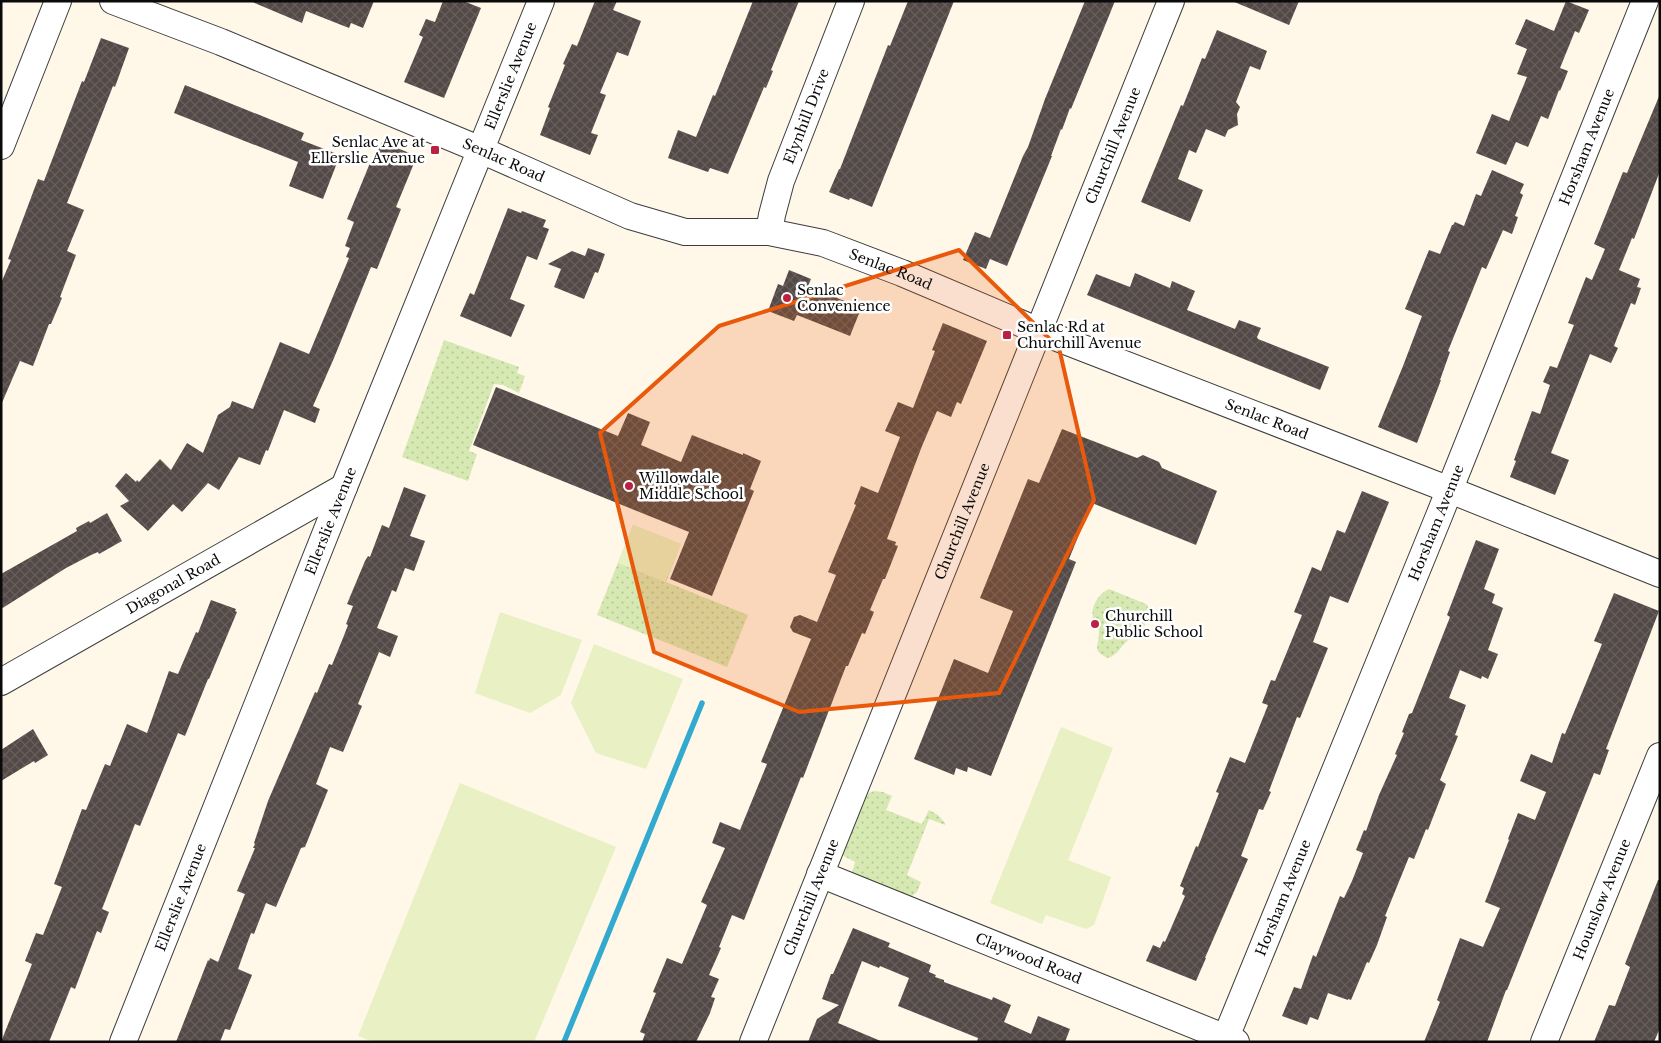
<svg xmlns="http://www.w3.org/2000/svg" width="1661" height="1043" font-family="'Libre Baskerville',serif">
  <defs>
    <pattern id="grass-dots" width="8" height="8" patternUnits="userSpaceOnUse" patternTransform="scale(1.25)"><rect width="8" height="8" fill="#d7e9b2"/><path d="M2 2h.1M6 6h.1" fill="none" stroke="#b7c698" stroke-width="1.8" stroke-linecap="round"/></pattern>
    <pattern id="building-cross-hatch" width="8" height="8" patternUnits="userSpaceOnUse" patternTransform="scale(1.25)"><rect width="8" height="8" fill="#534947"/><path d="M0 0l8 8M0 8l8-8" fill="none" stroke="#675f5d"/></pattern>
  </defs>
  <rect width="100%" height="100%" fill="#fff7e8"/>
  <path fill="url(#grass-dots)" d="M444 340 519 367 517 373 525 376 519 393 503 385 494 384 469 451 477 454 468 481 402 457Z
    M633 525 681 544 666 582 748 615 727 667 597 615Z
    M1109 589 1146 604C1155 613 1145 628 1136 635 1133 638 1129 639 1126 642 1120 648 1117 655 1108 658 1091 651 1099 646 1099 632 1099 627 1095 623 1093 618 1090 607 1099 593 1109 589Z
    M874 791 883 792 892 796 886 810 922 824 929 810 938 815 945 823V825L929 819 907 875 921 882 917 892 912 896H908L856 875 852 872 855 862 842 855 863 800 869 793Z"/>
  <path fill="#e8f0c4" d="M633 525 681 544 665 582 618 563Z
    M500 612 582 640 561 695 530 713 475 693Z
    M594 644 683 679 646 769 596 753 571 703Z
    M1061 727 1113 748 1068 860 1111 877 1094 925 1086 929 1046 915 1042 924 990 903Z
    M460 783 616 847 534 1042H374L358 1036Z"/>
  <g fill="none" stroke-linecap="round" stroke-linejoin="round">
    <path stroke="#32aacf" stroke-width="5.5" d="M564 1042 702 703"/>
  </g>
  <path fill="url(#building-cross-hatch)" d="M250 1H374L363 28 351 23 349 28 306 11 302 23Z
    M443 1H463L481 8 444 98 404 82 423 37 419 35 426 19 435 22Z
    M595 1H617L613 10 641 21 628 56 617 52 600 93 606 95 591 133 598 135 590 155 540 135 550 108 548 107 565 65 563 64 572 44 577 46Z
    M753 1H799L771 70 773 71 766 88 764 87 728 174 710 168 708 172 668 158 678 130 696 137 713 95 715 96Z
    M908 1H954L872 207 850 198 849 200 829 192 839 169H840L888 45 890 46Z
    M1085 1H1115L1071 109 1070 108 1062 130 1061 129 1051 156H1052L1007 266 990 259 986 269 963 260 975 232 990 238 1023 156 1028 147 1045 99Z
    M1232 1H1299L1289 25Z
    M1566 1 1589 10 1579 33 1575 31 1560 68 1568 71 1560 91 1559 90 1548 119 1541 116 1528 147 1516 142 1506 165 1476 153 1492 114 1509 121 1527 77 1517 74 1527 49 1515 44 1526 19 1554 31Z
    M1217 30 1267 51 1260 70 1250 66 1236 102 1240 107 1237 114 1238 125 1228 130 1225 137 1206 129 1196 153 1189 150 1178 179 1203 190 1190 222 1141 202 1181 105 1183 106 1202 58 1205 59Z
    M101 38 129 48 115 87 113 86 67 203 84 210 67 251 76 255 60 297 62 298 51 324H49L33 366 20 361 1 405V283L11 260 8 259 38 179 44 181 82 81 84 82Z
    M185 85 304 133 301 140 340 155 323 199 289 186 298 162 174 113Z
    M1660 94V171L1634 239 1632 238 1619 270 1640 279 1637 287 1641 288 1635 305 1631 303 1617 338 1614 346 1618 348 1611 363 1590 354 1551 453 1569 460 1555 495 1510 477 1516 461 1514 460 1532 411 1540 414 1550 385 1543 382 1550 366 1557 368 1574 325 1568 323 1586 277 1592 280 1605 249 1594 244 1623 172 1627 173Z
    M382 142 417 156 396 207 401 209 377 269 371 267 334 358 313 406 320 409 315 423 284 410 268 451 266 450 260 465 239 457 219 490 208 483 182 512 173 504 148 531 120 506 129 501 115 486 126 473 136 482 137 480 139 482 160 459 171 470 187 443 203 453 218 415 230 407 232 401 253 409 280 342 309 354 349 258 346 257 350 248 345 246 354 222 347 219 370 163 372 164Z
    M1492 170 1524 184 1520 193 1523 195 1515 216 1518 217 1512 234 1503 230 1486 269 1482 267 1448 351 1450 352 1440 380H1441L1417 443 1378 427 1403 366 1422 316 1405 309 1429 250 1440 254 1452 225H1453L1455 222 1464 226 1476 194 1481 196Z
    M508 208 521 213 522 211 546 220 543 227 549 229 537 260 527 256 510 299 525 305 511 337 460 316 470 293 474 295Z
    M588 248 605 254 598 273 595 272 584 299 554 287 561 269 548 264 572 251 585 256Z
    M789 270 811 279 808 286 847 302 845 305 860 311 850 336 797 315 794 321 768 311 778 284 783 286Z
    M1135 273 1170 288 1172 281 1195 291 1187 310 1235 329 1239 320 1261 328 1257 337 1258 339 1329 367 1320 390 1087 295 1096 274 1130 287Z
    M943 323 987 341 961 404 957 402 951 417 937 411 922 446 887 539 896 542 895 545 898 546 885 579H883L870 610 874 612 865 634 862 633 848 666H846L803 778 801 777 744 920 732 915 719 947 721 948 709 975 719 979 711 997 715 998 710 1013 696 1042H642L645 1034 640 1032 656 993 653 992 667 958 682 964 707 905 701 902 725 848 712 843 720 822 740 830 767 764 761 762 811 639 793 632 790 627 794 617 800 615 817 622 836 575 828 572 856 505 854 504 861 486 878 493 900 437 885 431 898 402 913 408 935 351 932 350Z
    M496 387 618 436 628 413 650 422 641 445 681 462 692 435 743 455V453L761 461 750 489 754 491 712 596 670 579 689 532 473 445Z
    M1062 429 1137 458 1143 455 1159 462 1162 468 1217 491 1196 545 1092 503 1069 559 1076 562 991 776 968 767 967 772 956 768 954 775 914 759 954 659 988 673 1013 611 980 598 1028 479 1039 483Z
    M404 487 426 495 410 536 425 541 414 571 405 568 396 592 392 590 377 628 398 636 390 657 379 652 358 704 362 706 343 752 330 747 316 784 328 790 305 847 301 848 276 907 266 903 254 934 251 933 238 969 252 975 230 1030 225 1029 220 1042H176L208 960 209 961 210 958 218 962 245 894 237 891 255 848H253L255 844 254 843 268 801 315 692 317 693 329 664 332 665 343 638 348 625 346 624 353 606 347 604 365 561 368 556 370 557 382 525 389 528Z
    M1362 491 1389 502 1348 603 1330 596 1313 642 1328 648 1300 718 1297 717 1269 791 1271 792 1263 810 1259 809 1241 856 1248 859 1205 958H1206L1196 981 1146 961 1153 945 1160 948 1163 941 1165 942 1185 896 1182 894 1184 888 1180 886 1196 846 1198 847 1219 793 1216 792 1230 757 1245 763 1268 705 1262 703 1271 680 1275 681 1302 615 1294 612 1312 567 1321 571 1337 530 1345 533Z
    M107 513 122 541 99 554 98 552 91 555 66 568 1 609V574L77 531 76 528 89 521 90 523Z
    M1476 540 1499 549 1484 589 1495 594 1492 603 1503 608 1488 650 1498 654 1488 679 1482 676 1481 679 1460 670 1449 698 1466 705 1455 735 1458 736 1440 780 1446 784 1428 830 1426 829 1414 859 1409 857 1385 916 1387 917 1377 945 1369 963 1367 962 1351 1000 1348 999V1000L1328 993 1318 1020 1310 1017 1307 1025 1282 1016 1294 987 1301 989 1313 955 1316 957 1340 896 1344 898 1352 881 1363 853 1356 850 1364 830 1366 831 1379 795 1397 755 1395 754 1404 733 1402 732 1409 714 1412 713 1450 617 1447 615Z
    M1614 593 1659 611 1606 749 1609 750 1600 775 1594 773 1507 990H1506L1487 1042H1424L1440 1002 1437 1000 1460 938 1483 947 1500 908 1485 902 1509 840 1508 839 1518 813 1535 820 1546 792 1520 781 1531 754 1552 763 1562 733 1565 734 1602 644 1594 641Z
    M211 600 236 609 235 611 237 612 209 679H208L185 736 178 733 140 826 135 824 102 909 109 912 101 933 97 931 75 989 71 987 49 1042H1L32 964 25 961 36 933 43 935 62 887 54 884 82 809 86 810 105 764 110 766 127 724 147 733 169 671 178 674 196 632 198 633Z
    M33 729 48 755 35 763 34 761 1 781V750Z
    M1658 880H1660V1028L1654 1042H1594L1609 1005 1615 1006 1630 967 1625 964Z
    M853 928 890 943 888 947 931 965 929 972 936 975 935 977 944 980V982L992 1000 993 997 1011 1005 1004 1022 1031 1034 1038 1016 1070 1029 1065 1042H977L978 1038 898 1006 909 978 880 966 879 968 862 961 838 1023 883 1042H808L817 1019 839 1005 822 999 831 974H833Z"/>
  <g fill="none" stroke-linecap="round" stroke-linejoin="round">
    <g stroke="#3d3d3d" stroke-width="28">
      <g id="minor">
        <path id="s1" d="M113 1 221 42 481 150 630 216 685 232H769L823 243 902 273 1039 331 1450 490 1660 574"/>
        <path d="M1 146 58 1"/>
        <path id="s2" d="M769 232 772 215 781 181 851 1"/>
        <path id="s3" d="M1 682 344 487"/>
        <path id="s4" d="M820 874 1236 1042"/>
        <path id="s5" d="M123 1042 344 487 541 1"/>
        <path id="s6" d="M753 1042 1171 1"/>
        <path id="s7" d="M1224 1042 1439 516 1645 1"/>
        <path id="s8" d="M1544 1042 1660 756"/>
      </g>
    </g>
    <use href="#minor" stroke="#fff" stroke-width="26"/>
  </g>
  <path fill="#e8590c" fill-opacity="0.2" stroke="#e8590c" stroke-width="4" stroke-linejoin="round" d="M959 250 1059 348 1094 500 999 693 799 712 654 652 600 433 719 326Z"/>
  <g fill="#bc2142" stroke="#fff" stroke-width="2">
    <rect x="430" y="145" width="10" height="10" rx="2.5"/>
    <circle cx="787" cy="298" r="5"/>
    <rect x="1002" y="330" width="10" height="10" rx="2.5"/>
    <circle cx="629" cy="486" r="5"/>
    <circle cx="1095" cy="624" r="5"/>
  </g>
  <g text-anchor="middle" stroke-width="5" stroke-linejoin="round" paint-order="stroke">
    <g font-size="14" fill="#0a0a0a" stroke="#fff">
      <text dy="5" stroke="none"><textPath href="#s5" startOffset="1041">Ellerslie Avenue</textPath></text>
      <text dy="5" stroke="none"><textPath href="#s2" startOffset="122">Elynhill Drive</textPath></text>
      <text dy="5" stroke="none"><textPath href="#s6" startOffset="966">Churchill Avenue</textPath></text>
      <text dy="5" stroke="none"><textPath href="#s7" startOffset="966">Horsham Avenue</textPath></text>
      <text dy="5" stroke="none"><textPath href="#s1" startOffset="422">Senlac Road</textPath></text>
      <text dy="5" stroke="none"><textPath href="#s1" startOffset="829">Senlac Road</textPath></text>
      <text dy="5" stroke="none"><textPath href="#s1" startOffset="1234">Senlac Road</textPath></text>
      <text dy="5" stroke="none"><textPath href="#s5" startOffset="561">Ellerslie Avenue</textPath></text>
      <text dy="5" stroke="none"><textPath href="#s6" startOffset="561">Churchill Avenue</textPath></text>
      <text dy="5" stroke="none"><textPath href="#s7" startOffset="561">Horsham Avenue</textPath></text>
      <text dy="5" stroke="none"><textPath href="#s3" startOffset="198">Diagonal Road</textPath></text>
      <text dy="5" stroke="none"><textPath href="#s5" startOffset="156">Ellerslie Avenue</textPath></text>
      <text dy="5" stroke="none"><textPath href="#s6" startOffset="156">Churchill Avenue</textPath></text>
      <text dy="5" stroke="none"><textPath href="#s7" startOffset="156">Horsham Avenue</textPath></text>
      <text dy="5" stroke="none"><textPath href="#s8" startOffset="154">Hounslow Avenue</textPath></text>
      <text dy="5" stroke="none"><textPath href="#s4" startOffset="225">Claywood Road</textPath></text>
    </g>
    <g font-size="14" fill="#0a0a0a" stroke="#fff" text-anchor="start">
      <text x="425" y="147" text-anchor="end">Senlac Ave at<tspan x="425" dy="16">Ellerslie Avenue</tspan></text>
      <text x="797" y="295">Senlac<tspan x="797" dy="16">Convenience</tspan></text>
      <text x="1017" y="332">Senlac Rd at<tspan x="1017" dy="16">Churchill Avenue</tspan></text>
      <text x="639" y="483">Willowdale<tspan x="639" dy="16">Middle School</tspan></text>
      <text x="1105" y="621">Churchill<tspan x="1105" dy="16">Public School</tspan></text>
    </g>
  </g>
  <rect width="1661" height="1043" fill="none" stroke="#0a0a0a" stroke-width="5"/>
</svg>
